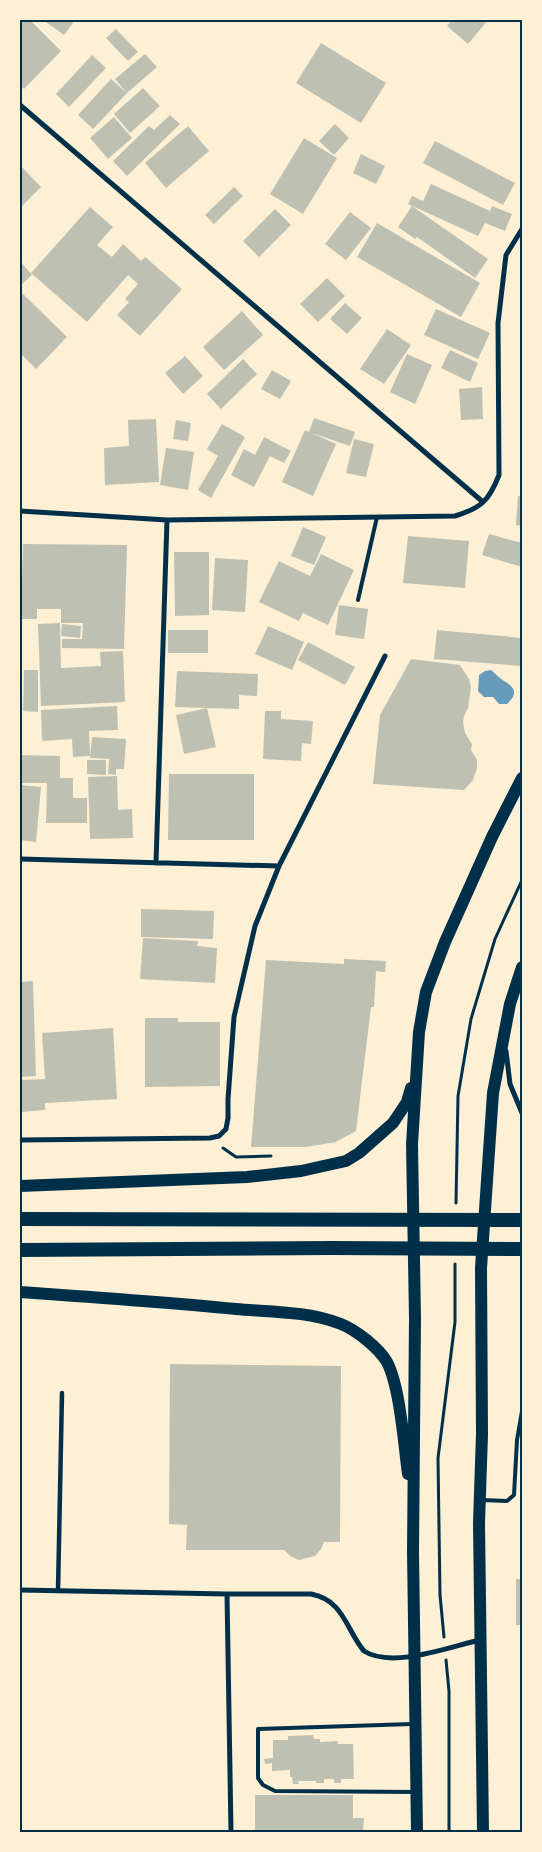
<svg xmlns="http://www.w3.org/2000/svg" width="542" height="1852" font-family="'Work Sans',sans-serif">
  <rect width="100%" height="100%" fill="#fdf0d5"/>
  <path fill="#669bbc" d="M491 670C496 674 499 678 504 681 516 688 518 694 507 704H499L493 697H484L478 691 479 675 485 671Z"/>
  <path fill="#bec0b2" d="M20 20H30L61 51 24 89 20 85Z
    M43 20H69L73 23 64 35Z
    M452 20H488L468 44 447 26Z
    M116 29 138 52 128 61 106 38Z
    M321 43 386 83 361 123 296 83Z
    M145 54 157 67 127 93 115 79Z
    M92 55 106 68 69 107 56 94Z
    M111 79 127 93 93 129 78 115Z
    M143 88 160 106 130 133 114 114Z
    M170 115 180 124 127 176 113 161 149 126 154 130Z
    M114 117 132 138 108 159 90 138Z
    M335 124 349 138 334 155 319 141Z
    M188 126 209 151 166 188 145 163Z
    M304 138 337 158 303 214 270 194Z
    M435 141 515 183 503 205 423 163Z
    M361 154 385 166 376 184 353 173Z
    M20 165 41 187 20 208Z
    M431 184 490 211 492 206 512 214 505 231 485 223 478 236 408 204 412 196 423 201Z
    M234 187 243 196 214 224 205 215Z
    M412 206 488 259 475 278 417 237 415 239 398 227Z
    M90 207 113 227 97 245 112 257 123 244 141 261 145 257 182 289 140 336 117 315 129 302 125 299 138 284 128 275 87 322 31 273Z
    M275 209 291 225 259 257 243 241Z
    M350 212 371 228 346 260 325 244Z
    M377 223 480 283 461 317 357 257Z
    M20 261 32 275 20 286Z
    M327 278 345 296 318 322 300 304Z
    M21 292 67 337 36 369 20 353V293Z
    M345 303 362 318 347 334 330 319Z
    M436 309 490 333 478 359 424 335Z
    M242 311 263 335 224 370 203 347Z
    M387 329 411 345 384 384 360 369Z
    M450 350 478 363 470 382 441 368Z
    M407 354 432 365 415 404 390 392Z
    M185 356 203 376 183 394 165 373Z
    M243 359 257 374 221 409 207 394Z
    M272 370 291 381 280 399 261 389Z
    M482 387 483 419 461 420 459 389Z
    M314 418 355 432 350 446 309 432Z
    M156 419 159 482 105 485 104 448 129 446 128 420Z
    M176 420 191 423 188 441 173 439Z
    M222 424 245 437 211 498 198 490 218 456 207 449Z
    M305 430 336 444 313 496 282 482Z
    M264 437 291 451 284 463 270 456 254 487 231 475 244 449 255 455Z
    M354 439 374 444 366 477 346 473Z
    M166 448 194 452 188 490 160 485Z
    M518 496H522V526L516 525Z
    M303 527 326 537 314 565 291 556Z
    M489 534 522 543V567L482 555Z
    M408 536 469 541 465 588 403 583Z
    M23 544 127 545 124 649 62 648V639H82L83 623H61V609H37V619H21Z
    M174 552H209V615L175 616Z
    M321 554 354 570 328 625 303 613 299 621 259 602 279 561 310 576Z
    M215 558 248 560 245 612 212 610Z
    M339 605 368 609 364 639 335 635Z
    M60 623 61 668 101 666 100 652 123 651 125 702 41 706 38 624Z
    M62 624 81 626 80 638 61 636Z
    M268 626 304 642 292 670 255 654Z
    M168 630H208V653H168Z
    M437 630 522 638 521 666 434 659Z
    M308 642 355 667 345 685 298 660Z
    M411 659 460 665 469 679 471 687 468 708 464 716 463 722 465 733 472 744 471 750 477 760V768L473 780 464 790 373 784 380 715Z
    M24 670H38V712L23 711Z
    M177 671 258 674 257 696 239 695V709L175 707Z
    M117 706 118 730 89 731 90 756 73 757 72 739 42 741 41 710Z
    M207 708 216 747 184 754 176 715Z
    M265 711H281V719L313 721 311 744 302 743 301 761 263 759Z
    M92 737 126 739 124 769H116V775L108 774 109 759 90 758Z
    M20 755 60 756V778H73V798H87V823H46L47 783H22V777H20Z
    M87 760H106V775L87 774Z
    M169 774H254V840H168Z
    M117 776 118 810 132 809 133 838 90 839 88 777Z
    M20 785 41 787 36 842 20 840Z
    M141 909 214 911 213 939 141 937Z
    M143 938 198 941 197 946 217 948 215 983 140 979Z
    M344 959 386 961 385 972 376 971 374 1007H371L356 1131 336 1142 306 1147H251L266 960 344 964Z
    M33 981 36 1076 20 1077 21 1050 20 982Z
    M145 1018H178V1022H220V1086L145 1087Z
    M113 1028 117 1099 45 1103V1110L20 1112V1080L45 1079 42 1033Z
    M170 1364 341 1366 340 1542H324L321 1549 315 1556 299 1560 290 1556 284 1550H186L187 1525 169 1524Z
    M516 1579H522V1625H516Z
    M313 1735 314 1739H320V1742L338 1741V1744H353L354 1779H341V1783H334V1779H324V1783H316V1781H298L299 1784H293L292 1777H290V1770L272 1771V1763L265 1764 264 1759 273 1758V1740H288V1736Z
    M255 1795H353V1818H364L363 1832H255Z"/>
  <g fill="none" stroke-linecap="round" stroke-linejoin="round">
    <path stroke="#003049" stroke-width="3" d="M223 1148 236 1157 271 1156
      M456 1203 458 1096 471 1019 495 939 522 880
      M444 1637 440 1595 438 1458 455 1322V1264
      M446 1660 449 1691V1832"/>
    <path stroke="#003049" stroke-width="4" d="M358 600 377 517
      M482 1500 507 1501 514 1495 517 1440 522 1411
      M412 1724 258 1729V1778L263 1785 275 1791 415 1792"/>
    <path stroke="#003049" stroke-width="4.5" d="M58 1591 62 1393"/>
    <path stroke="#003049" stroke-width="5" d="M20 105 483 502
      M20 511 167 520 455 516C481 508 489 501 499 475L498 323 506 255 522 229
      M20 859 279 866
      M156 863 167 520
      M506 1051 510 1084 522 1113
      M20 1140 210 1138 219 1136 226 1129 228 1118V1099L234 1017 255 926 279 866 385 656
      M20 1590 227 1594H311C344 1600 346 1630 364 1651 392 1669 449 1647 480 1640
      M227 1594 231 1832"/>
    <path stroke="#003049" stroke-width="12" d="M20 1186 247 1177 301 1171 346 1161 359 1153 393 1123 407 1102 411 1088
      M20 1292C92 1297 164 1302 236 1309 270 1312 308 1311 341 1324 356 1330 379 1348 387 1362 400 1387 404 1445 408 1474
      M417 1832 413 1552 415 1318 412 1144 419 1032 426 992 445 942 492 837 522 778
      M483 1832 479 1523 482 1434 481 1268 493 1093 510 1004 522 967"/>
    <path stroke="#003049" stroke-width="14" d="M20 1219 522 1220
      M20 1250 332 1248 522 1249"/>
  </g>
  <rect width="542" height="1852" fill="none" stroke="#fdf0d5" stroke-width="42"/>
  <rect x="21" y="21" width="500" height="1810" fill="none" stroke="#003049" stroke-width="2"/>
</svg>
